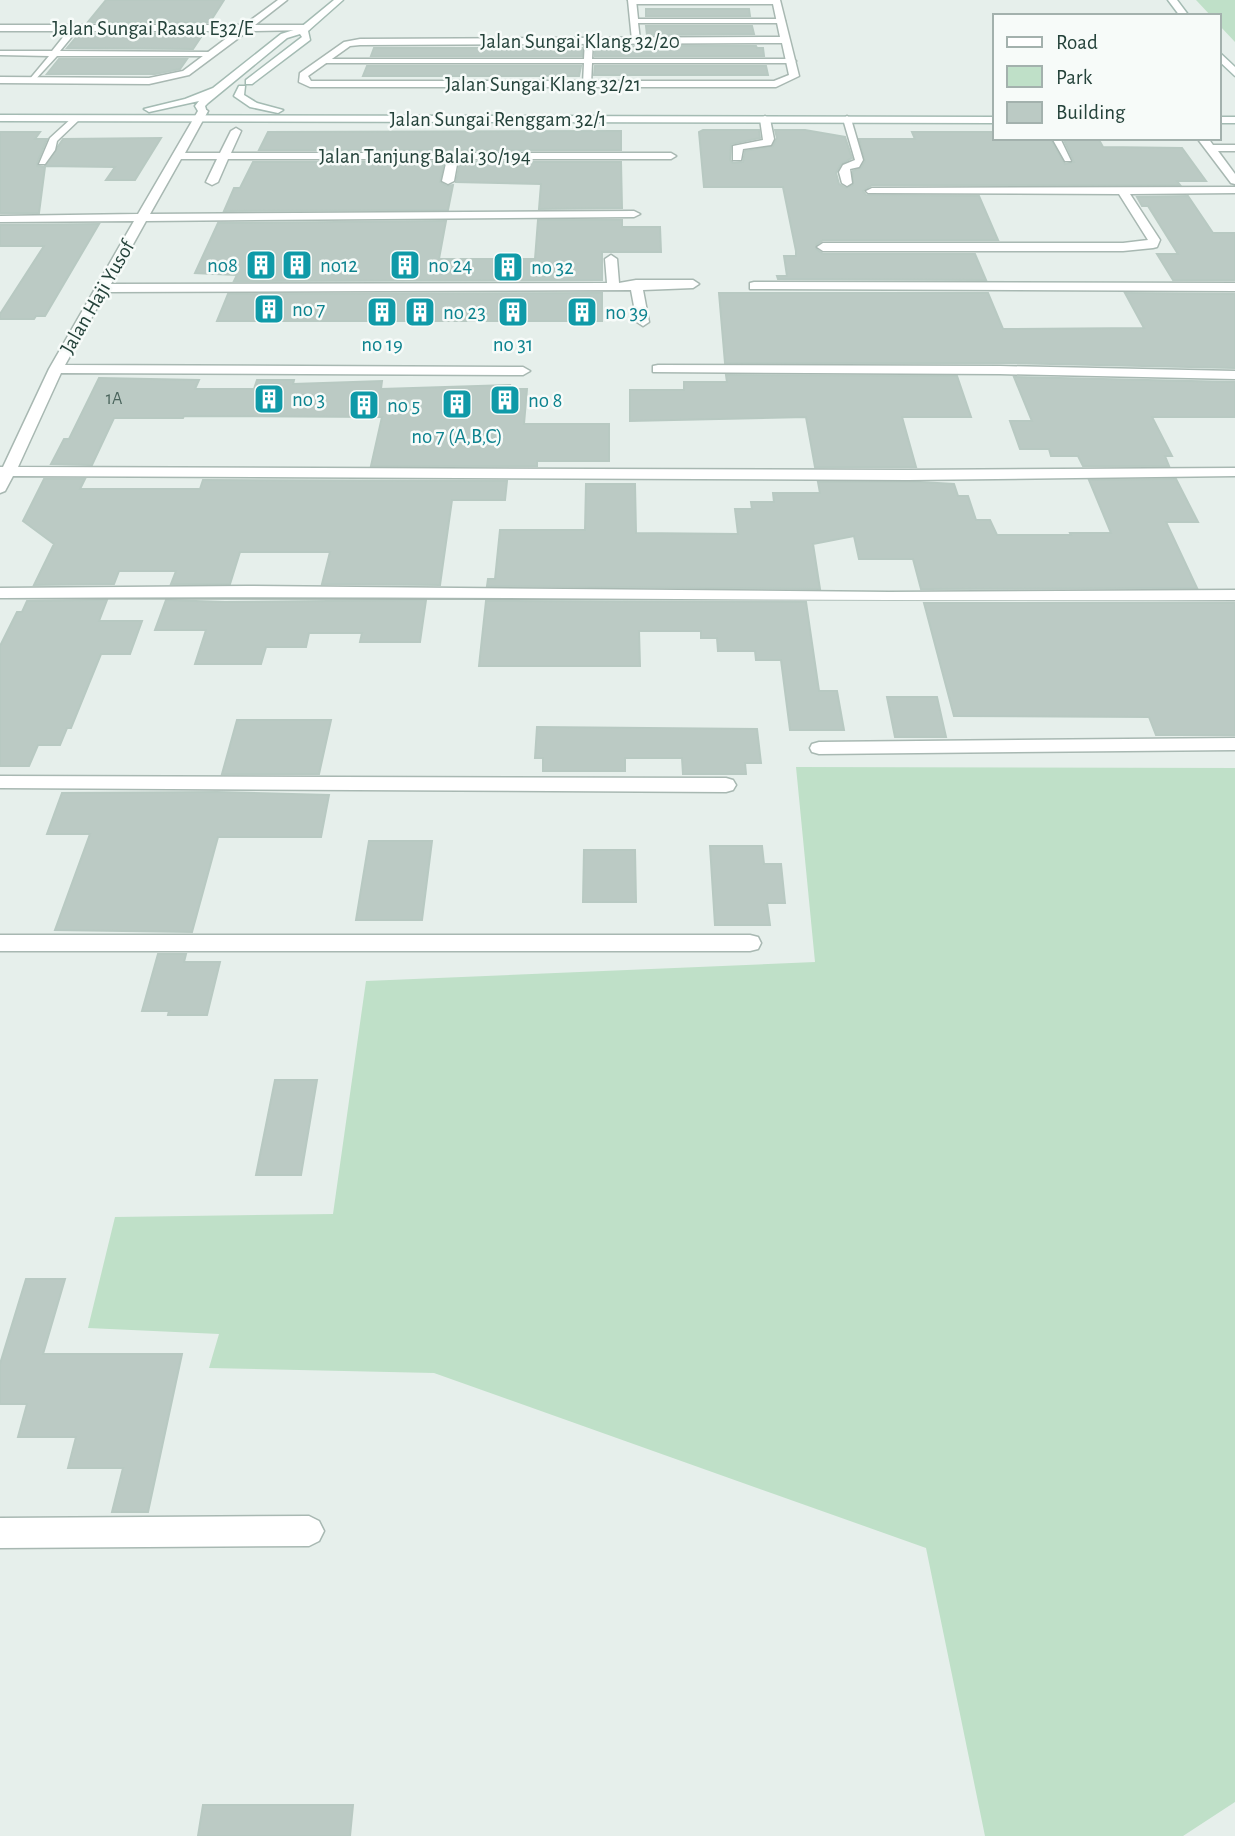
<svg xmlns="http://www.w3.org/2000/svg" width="1235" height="1836" font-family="'Alegreya Sans',sans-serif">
  <rect width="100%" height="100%" fill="#e6efeb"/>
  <path fill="#bfe0c8" d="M1196 0H1235V42L1219 25V16H1211Z
    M796 767 1235 768V1802L1183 1836H985L926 1548 434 1373 209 1368 219 1334 88 1328 115 1217 333 1214 366 981 815 962Z"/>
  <path fill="#bbcac4" stroke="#b8c9c2" stroke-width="2" d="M106 0H224L210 22H88Z
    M646 9H749L750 16H646Z
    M646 26H752L754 34 647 35Z
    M79 34H203L193 49 67 48Z
    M647 46H756L757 48H763L764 56H595V48Z
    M374 48H582V56H371Z
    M59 59H187L180 69 155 74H47Z
    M367 66H581L579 76H363Z
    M595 66H766L768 75H594Z
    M703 130H759L760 138 731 144 730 160 733 163 743 162 745 151 773 146 777 138 775 130H805L845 137 852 158 841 164 836 173 839 184 846 188 853 185V171L861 168 865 161 859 139H915L912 132H995V138H1050L1065 164 1074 162 1063 138H1098L1103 147 1182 148 1206 181H1177L1180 185H872L863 191 866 195 979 196 998 240H823L816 245V249L823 254H975L986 280 778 279 777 276H787L784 256H796V251L783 187H704L699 132Z
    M621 131V150H259L268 132Z
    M0 132H40L35 139H47L37 163V166L45 167 39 213H0Z
    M161 138 135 180H106L115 167 45 166 63 139Z
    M253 162H444L440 182 447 186 453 185 448 210 224 211 234 188H240Z
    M460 162H621L622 208 539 209 541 184 456 182Z
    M1188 196 1213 233H1235V280H1173L1157 254H1178L1148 206H1142L1137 197Z
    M538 220H622V227H660L661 252H602V280L234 281 237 275 195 273 218 223 446 221 439 259H535Z
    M99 224 45 316H36L34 319H0V314L44 246H0V225Z
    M602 293V321H217L228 294Z
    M719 293H988L1003 329 1144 328 1125 293 1235 294V368L1008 363H725Z
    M726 375 957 376 971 417H902L916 467H815L806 417 630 421V390H684V382H727Z
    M1014 377 1235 382V417H1152L1172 456H1165L1169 466H1083L1078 456H1051L1049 449H1020L1010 421H1032Z
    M99 378 199 380 195 389H254L257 380H294L293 384 382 381 381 389 510 385 509 389H527L524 424H609V461H537V466H371L382 417 184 416 183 418H114L92 465 51 464 64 439H69Z
    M44 479H85L80 489H200L203 480 507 481 505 500H452L440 585 322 584 330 552H240L230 584H171L176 571H119L114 584 34 585 54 544 23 521Z
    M1176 479 1198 522H1166L1197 588 921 589 913 559H859L854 536 813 544 820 589 487 586 488 579H495L500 530H585L586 484H635L636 533 738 534 735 509H752L751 502H774L773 493H820L818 482H920L954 484 958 496H968L976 520H990L997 535H1071L1070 533H1111L1089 480Z
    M107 600 99 621H142L130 654H101L71 728H67L60 745H38L29 766H0V646L17 612H22L27 601Z
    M166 600 225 602 426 600 420 642H360L362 633H309L306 647H266L261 664H195L206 630H155Z
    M486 601 806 602 819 691H837L844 730H790L781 660H756L755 651H718L717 638H701V631H639L640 666H479Z
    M924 603H1235V735H1156L1149 717 954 716Z
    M887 697H937L946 737H895Z
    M237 720H331L319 774H222Z
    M537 727 757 729 761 763H745L746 774H683L682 758H625V771H543V758H535Z
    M217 792 329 795 321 837H218L192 932 55 930 90 834H47L62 793Z
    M369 841H432L422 920H356Z
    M710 846H762L764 864H781L785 903H767L770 925H715Z
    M584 850H635L636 902H583Z
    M158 954H186L184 962H220L207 1015H168L169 1011H142Z
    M275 1080H317L301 1175H256Z
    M26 1279H65L43 1354H182L148 1512H112L123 1468H68L76 1437H18L27 1404H0V1364Z
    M203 1805H353L350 1836H198Z"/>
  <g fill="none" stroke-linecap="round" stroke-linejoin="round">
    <g stroke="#a8b8b2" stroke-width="3">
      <path id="lane" d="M628 0H636L638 19H781L785 21 781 23H638L640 40 636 42 632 40Z
        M72 26 79 28 60 51 212 52 216 54 212 56H57L33 82 29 80 49 56 0 55V51H52Z
        M589 38 593 40 592 59H792L796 61 792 63H592L591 84 587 86 583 84 584 63H323L319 61 323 59H584L585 40Z
        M847 116 851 119 863 160 859 167 850 169 852 183 847 186 842 183 839 172 843 165 855 160 843 119Z
        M73 117 80 119 57 141 55 150 45 164H39L50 138Z
        M1052 138H1060L1071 161H1065Z"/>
    </g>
    <g stroke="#a8b8b2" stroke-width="3">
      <path id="street" d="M278 0H287L255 25H306L310 28 309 30 248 31 189 75 149 84 0 83V77L149 78 183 71 236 31H0V25H244Z
        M628 0H780L799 76 776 87H310L299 82 300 73 344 42 360 39 780 37 773 4H632ZM782 43 789 75 774 81H311L308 76 350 46 360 45Z
        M203 108 208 111 185 153H220L231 131 236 128 241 131 231 153H671L676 156 671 159H458L454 181 448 184 442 181 447 159H228L218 182 212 185 206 182 217 159H181L150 214 634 211 640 214 634 217 146 221 111 284 607 283 605 259 611 255 617 259 619 283 636 280H693L699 284 693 288 643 290 649 322 643 326 637 322 631 290 106 292 65 365 523 367 530 371 523 375 61 373 18 467 908 470 1235 468V476L908 480 13 476 5 491 0 493V467H3L49 369 134 221 0 222V216L138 214 198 111Z
        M765 116 770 119 774 139 771 145 743 149 741 160H733V146L763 140 760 119Z
        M1197 138H1208L1213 145H1235V151H1218L1235 174V184L1231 183Z
        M1235 187V193L1130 194 1160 240 1157 247 1153 248 1123 251H823L817 247 823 243H1123L1148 240 1119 194 868 193 866 191 872 188Z
        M754 282 1235 283V291L750 289V283Z
        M658 365 1000 366 1235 371V379L1000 374 653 372V366Z
        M246 586 889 592 1235 590V600C823 602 412 595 0 598V588Z
        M1235 738V750L819 754 812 752 810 748 812 744 819 742Z
        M0 776 726 778 733 780 736 785 733 790 726 792 0 788Z
        M0 935H750L758 937 761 943 758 949 750 951H0Z
        M309 1516 319 1521 324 1531 319 1541 309 1546 0 1548V1518Z"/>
    </g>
    <g stroke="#a4bbb3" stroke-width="3">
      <path id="secondary" d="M334 0H343L308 31 310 40 252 84H246V80L302 37 300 34 287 38 208 103 205 106 207 113 198 111 195 106 199 101 149 112 144 109 185 99 213 88 281 34 300 28Z
        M1168 0H1177L1189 16H1180Z
        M1219 52 1235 67V76L1219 61Z
        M239 86H245L244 95 257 103 283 110 278 113 250 107 234 96Z
        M0 115 995 117V123L0 121Z
        M1219 117H1235V123H1219Z"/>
    </g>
    <use href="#lane" fill="#fff" fill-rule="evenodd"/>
    <use href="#street" fill="#fff" fill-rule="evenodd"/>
    <use href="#secondary" fill="#fff" fill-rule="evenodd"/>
  </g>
  <defs>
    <g id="building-square" transform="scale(1.575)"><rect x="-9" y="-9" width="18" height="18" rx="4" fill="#0f9aa8" stroke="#f7fbf9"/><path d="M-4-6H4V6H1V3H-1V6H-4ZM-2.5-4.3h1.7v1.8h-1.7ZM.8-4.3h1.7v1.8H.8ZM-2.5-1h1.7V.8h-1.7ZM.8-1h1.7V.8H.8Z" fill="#fff"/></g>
  </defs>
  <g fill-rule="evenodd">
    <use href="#building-square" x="261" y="265"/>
    <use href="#building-square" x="297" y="265"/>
    <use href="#building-square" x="405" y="265"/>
    <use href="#building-square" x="508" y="267"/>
    <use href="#building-square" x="269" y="309"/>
    <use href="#building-square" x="382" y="312"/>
    <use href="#building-square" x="420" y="312"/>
    <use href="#building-square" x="513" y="312"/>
    <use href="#building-square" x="582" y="312"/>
    <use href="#building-square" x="269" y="399"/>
    <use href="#building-square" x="505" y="400"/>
    <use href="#building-square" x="457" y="404"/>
    <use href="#building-square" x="364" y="405"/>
  </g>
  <g text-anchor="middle" stroke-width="5" stroke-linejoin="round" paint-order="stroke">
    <g font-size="18" fill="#4a645c">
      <text x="114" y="404">1A</text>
    </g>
    <g font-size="21" fill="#24423a" stroke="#f7fbf9">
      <text x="153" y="35">Jalan Sungai Rasau E32/E</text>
      <text x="580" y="48">Jalan Sungai Klang 32/20</text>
      <text x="543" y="91">Jalan Sungai Klang 32/21</text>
      <text x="498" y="126">Jalan Sungai Renggam 32/1</text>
      <text x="425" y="163">Jalan Tanjung Balai 30/194</text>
      <text transform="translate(97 297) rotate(-60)" y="7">Jalan Haji Yusof</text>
    </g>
    <g font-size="21" fill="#0d838f" stroke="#f7fbf9" text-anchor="start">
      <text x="238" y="272" text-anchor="end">no8</text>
      <text x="320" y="272">no12</text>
      <text x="428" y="272">no 24</text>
      <text x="531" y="274">no 32</text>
      <text x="292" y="316">no 7</text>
      <text x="443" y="319">no 23</text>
      <text x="605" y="319">no 39</text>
      <text x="382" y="351" text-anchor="middle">no 19</text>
      <text x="513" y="351" text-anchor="middle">no 31</text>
      <text x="292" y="406">no 3</text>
      <text x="528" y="407">no 8</text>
      <text x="387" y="412">no 5</text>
      <text x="457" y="443" text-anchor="middle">no 7 (A,B,C)</text>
    </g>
  </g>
  <rect x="993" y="14" width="228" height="126" fill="#f7fbf9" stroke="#a3b1ad" stroke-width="2"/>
  <rect x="1007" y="37" width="35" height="10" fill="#ffffff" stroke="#a3b1ad" stroke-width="2"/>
  <text x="1056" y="49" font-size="21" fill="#24423a">Road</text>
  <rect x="1007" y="66" width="35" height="21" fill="#bfe0c8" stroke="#a3b1ad" stroke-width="2"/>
  <text x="1056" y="84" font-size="21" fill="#24423a">Park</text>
  <rect x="1007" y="102" width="35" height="21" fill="#bbcac4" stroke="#a3b1ad" stroke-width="2"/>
  <text x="1056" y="119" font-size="21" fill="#24423a">Building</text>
</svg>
